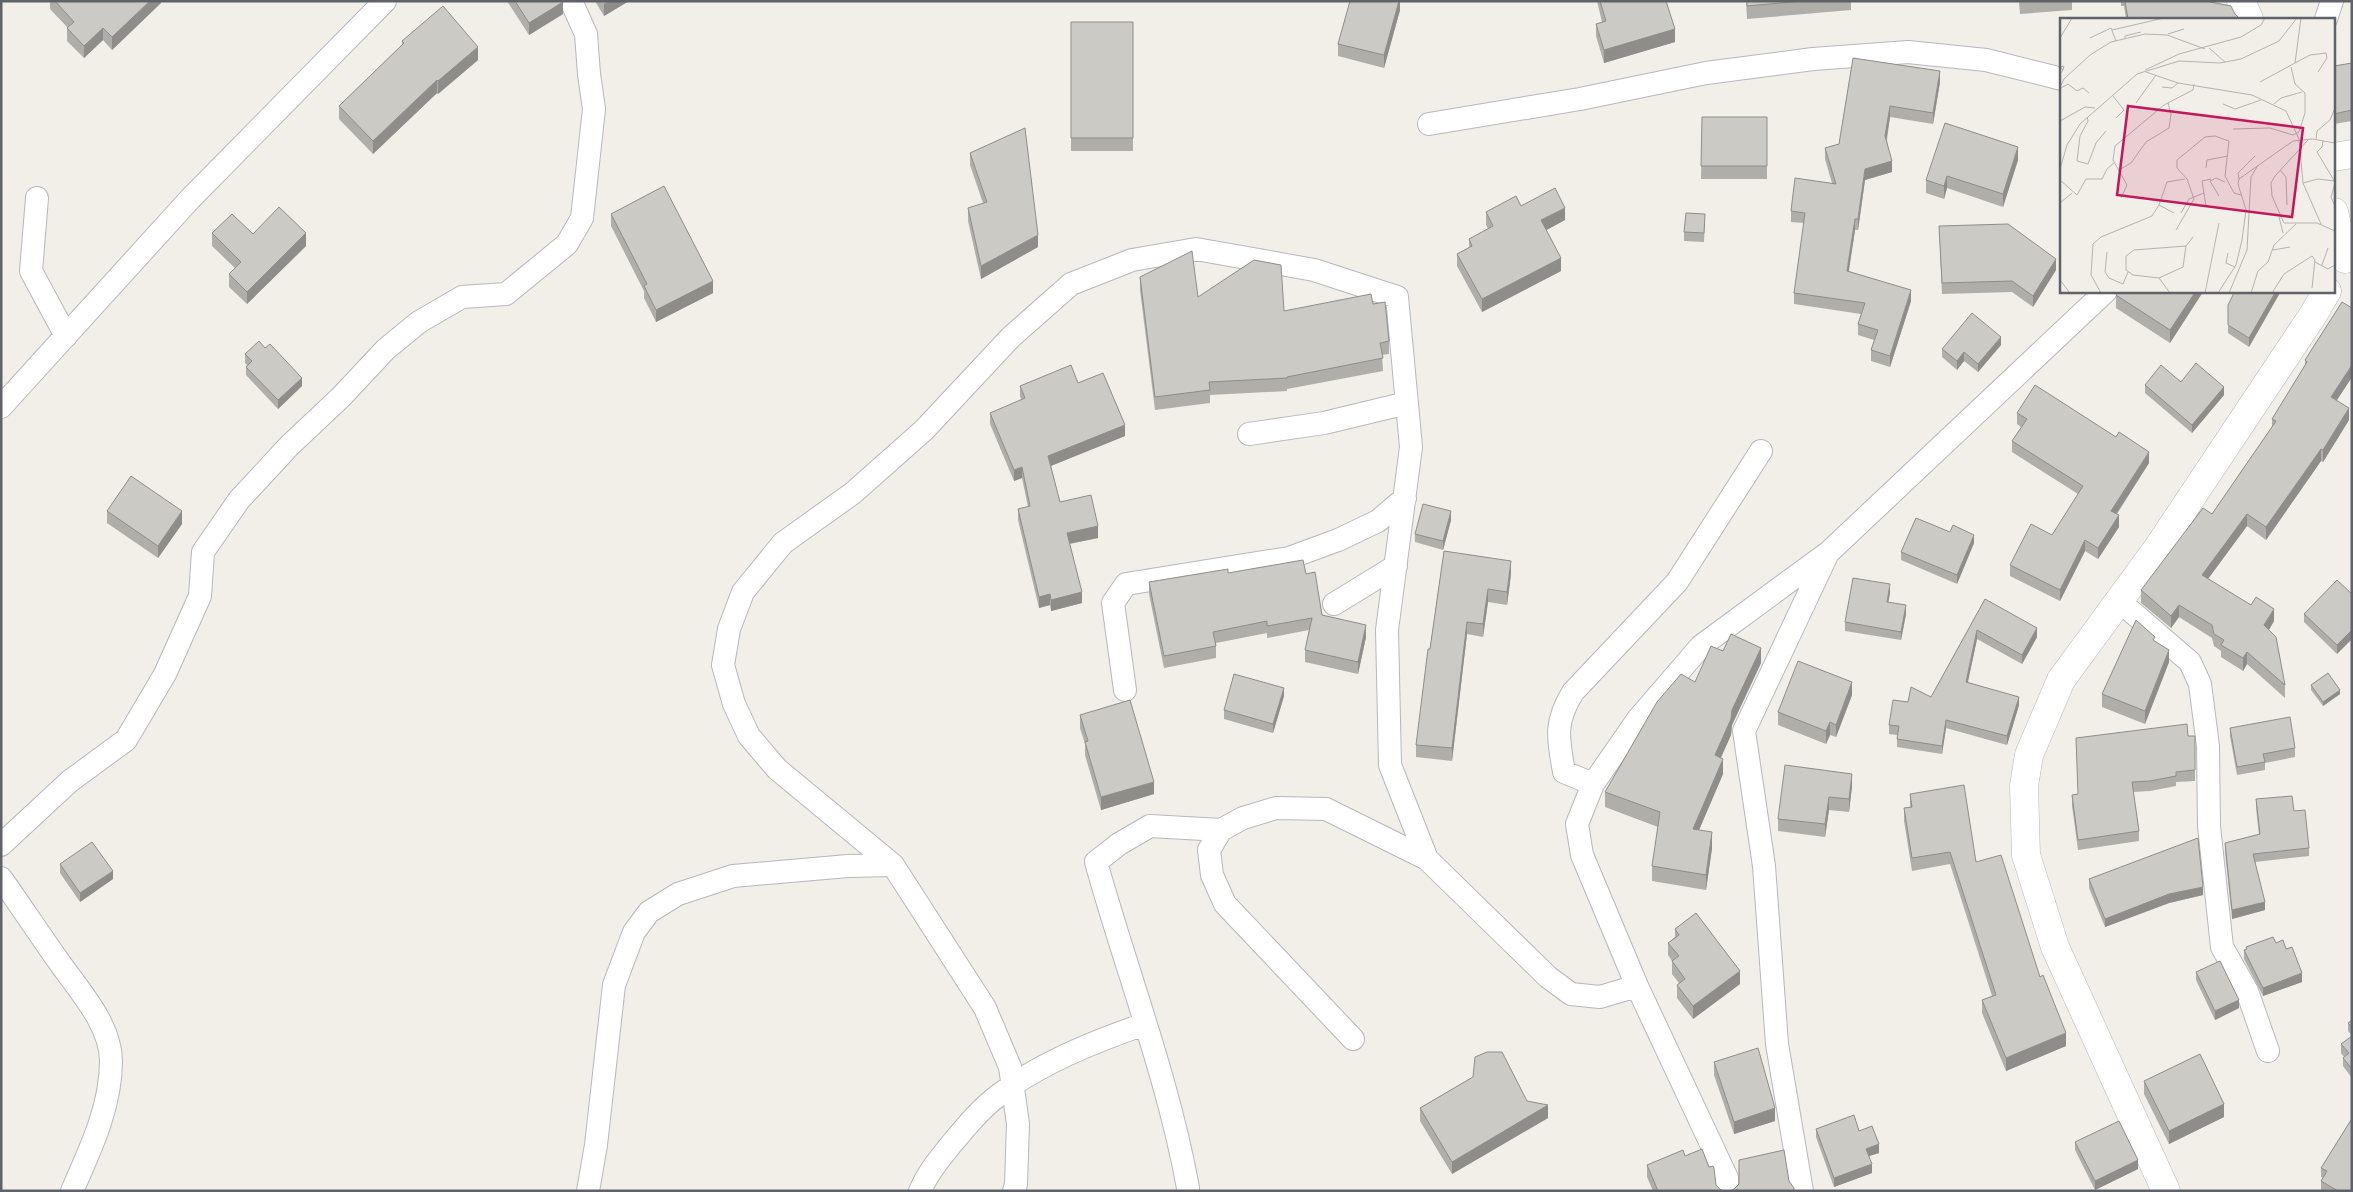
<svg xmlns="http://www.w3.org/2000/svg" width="2353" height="1192" font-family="Jost,sans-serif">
  <rect width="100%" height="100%" fill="#f1efe8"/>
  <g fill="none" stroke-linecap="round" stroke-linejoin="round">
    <g stroke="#b5b8bc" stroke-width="24">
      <path id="minor" d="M2326 19 2332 1
        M1429 124 1580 99 1706 73 1813 59 1908 52 1986 60 2062 79
        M37 198 31 271 66 336
        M1 407 190 199 385 1
        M1249 434 1324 423 1407 403
        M2118 600 2190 662 2200 684 2208 746 2209 826 2222 947 2247 991 2268 1051
        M1334 604 1396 566
        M1125 690 1113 603 1126 584 1289 558 1338 540 1378 521 1405 498
        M1593 784 1564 772C1558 738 1554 723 1573 692L1677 582 1761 451
        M1 845 70 781 126 740 165 674 200 596 203 552 239 500 289 446 341 397 386 349 419 322 462 297 506 294 567 244 582 218 594 109 589 74 586 34 571 1
        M1 878C20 905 38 932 57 959 77 988 111 1024 111 1061 111 1107 90 1150 72 1191
        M1353 1039 1225 904 1212 875 1209 850 1221 830 1243 818 1276 808 1326 809 1427 859
        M1188 1188C1168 1077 1126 970 1096 862L1119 844 1150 826 1221 830
        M588 1191 596 1145 614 985 634 932 649 912 678 894 733 876 848 866 893 865
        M920 1191C927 1174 938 1161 949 1147 964 1129 980 1109 999 1095 1038 1064 1098 1040 1145 1024
        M1014 1191 1016 1184 1018 1124 1010 1067 985 1008 893 865 777 769 749 736 734 704 723 665 729 629 743 592 783 543 853 493 924 430 1011 337 1071 284 1132 260 1196 249 1314 270 1397 297 1411 447 1387 630 1390 765 1427 859 1548 977 1571 994 1600 997 1637 986
        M1727 1191V1178L1637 986 1582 855 1577 824 1593 784 1638 719 1701 646 1829 552 2106 291
        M1802 1191 1777 1044 1764 866 1744 731 1827 555"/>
    </g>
    <g stroke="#b5b8bc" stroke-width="29">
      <path id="tertiary" d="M2241 1 2249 19
        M2334 157 2352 154
        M2334 212 2345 259
        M2166 1191 2055 947 2026 855 2024 786 2029 755 2061 680 2157 549 2313 315 2327 291"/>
    </g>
    <use href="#minor" stroke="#fff" stroke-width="22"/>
    <use href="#tertiary" stroke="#fff" stroke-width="28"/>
  </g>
  <path fill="#afaea9" d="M50 1H161V3L112 50 103 40 84 58 67 41V28H68L50 9Z
    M507 1H562L563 14 529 35Z
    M595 1H629L604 16Z
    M1400 1V10L1384 68 1338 56V44Z
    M1597 1H1666L1675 42 1604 63 1596 36V24L1602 22Z
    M1746 1H1851V10L1747 19Z
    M2019 1H2072V10L2020 14Z
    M2121 1H2205L2235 14 2240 19H2126L2124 6H2121Z
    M1071 22H1133V151H1071Z
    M402 41 478 60 438 94 437 93 373 154 339 119V106L402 45Z
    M1853 58 1940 82 1933 124 1890 117 1887 140 1892 172 1865 180 1858 230H1855L1849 271 1911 301 1890 367 1871 361V350L1874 340 1858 335V324L1861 314 1794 304V293L1804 223 1791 222V211L1832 183 1825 159V148L1839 144Z
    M2352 63V121L2334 124V66Z
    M1702 117H1767V179H1701Z
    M970 153 1038 247 981 279 968 221V208L983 203 970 165Z
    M2018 160 2003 207 1947 188 1944 199 1926 193V180Z
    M1521 206 1565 220 1546 230 1561 271 1482 312 1457 266V254L1469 248V239L1488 229 1486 225V212Z
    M611 214 713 293 656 322 644 298V291L611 226Z
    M1705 223 1704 242 1684 241V232Z
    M1939 226 2056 270 2033 307 2012 292 1942 294Z
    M212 233 253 234 306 246 247 304 229 287V274L235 268 212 246Z
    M1140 277 1198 297 1284 311 1373 304 1389 341V354L1382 355 1383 371 1287 389V391L1210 395V403L1155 410 1140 290Z
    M2203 291 2170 343 2116 308V295Z
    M2281 291 2249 347 2228 333V305Z
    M2352 308V377L2337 400 2349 420 2323 462 2321 461 2266 540 2247 526 2208 579 2274 621 2269 630 2285 685V698L2247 664 2243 671 2221 657V651L2214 646 2212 638 2179 617 2171 628 2141 603V590L2212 514 2272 427V419L2305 365V360Z
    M2001 345 1978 372 1964 361 1957 370 1942 357V349Z
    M265 348 302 386 278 409 246 375V367L247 365 245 363V354Z
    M2181 382 2224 395 2192 433 2145 393V385Z
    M1078 383 1125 436 1051 466 1060 502 1098 538 1070 544 1082 603 1051 611 1050 605 1039 608 1018 520V509L1028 507 1022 478 1014 481 990 424V413L1022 400 1020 397V386Z
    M2017 413 2149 463 2117 514 2119 527 2098 559 2085 551 2060 601 2010 576V565L2052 535 2078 494 2012 452V441L2021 427 2017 424Z
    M107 511 182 524 158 558 107 523Z
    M1451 520 1443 550 1415 542V534Z
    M1974 543 1957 584 1901 560V552Z
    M1444 551 1511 574 1507 605 1488 602 1483 637 1467 634 1452 761 1416 757V745Z
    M1228 573 1306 574 1322 615 1366 637 1358 674 1305 662V650L1309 630 1267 638V633L1216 643V658L1164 668 1149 594V582Z
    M1890 593 1888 602 1906 614 1901 640 1845 631V622Z
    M2352 594 2337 654 2304 622V614Z
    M1985 599 2037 637 2022 664 1977 639 1968 682 2019 705 2007 745 1946 728 1942 754 1897 747V735L1889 734V725L1908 702 1931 697Z
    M2155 641 2169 662 2145 724 2102 707V694Z
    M1723 651 1761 663 1732 725 1731 735 1721 758 1723 774 1699 830 1712 848 1706 890 1652 881V866L1658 827 1605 807V792L1695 682Z
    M2311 685 2340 694 2323 706 2311 690Z
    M1852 695 1836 737 1830 735 1826 744 1778 725V712Z
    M1284 696 1273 733 1224 719V710Z
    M1080 715 1154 794 1101 810 1085 755V744L1080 728Z
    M2230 728 2295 748V757L2265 763V770L2237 775 2230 736Z
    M2188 736H2195V781L2176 782V786L2150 791 2133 792 2139 831V841L2078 850 2072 806V795H2078Z
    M1852 786 1849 812 1829 810 1825 837 1778 831V819Z
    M1910 794 1976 862 2040 977 2066 1046 2006 1071 1982 1013V1000L1992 996 1950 864 1912 871 1904 821V808L1910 807Z
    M2256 799 2294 811 2309 848V856L2255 862 2265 910 2232 919 2225 852V843L2259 835 2256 808Z
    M60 864 113 879 80 902 60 873Z
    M2089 879 2203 895 2169 903 2105 927 2089 888Z
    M1675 929 1740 984 1693 1019 1677 998V985L1679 983 1672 974V961L1668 955V943L1675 937Z
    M2276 943 2286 949 2302 982 2263 996 2244 959V950L2246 949V947Z
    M2196 972 2239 1008 2215 1020 2196 980Z
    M2352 1020V1036L2348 1031V1023Z
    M2352 1036V1078L2343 1066V1058L2344 1057 2341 1053V1044Z
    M1714 1062 1775 1121 1734 1134 1714 1075Z
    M1473 1077 1527 1101 1548 1118 1452 1174 1420 1121V1108Z
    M2144 1081 2224 1117 2169 1144 2144 1094Z
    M2351 1120 2352 1191H2321V1181L2323 1178 2321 1177V1168Z
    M1816 1129 1859 1131 1879 1153 1869 1156 1872 1173 1834 1187 1816 1137Z
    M2075 1142 2138 1169 2095 1190 2075 1150Z
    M1685 1156 1721 1190 1724 1191H1653L1647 1177V1165Z"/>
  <path fill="#8f8d8a" d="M150 1H161V3L112 50V37Z
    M608 1H629L604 16V4Z
    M1399 1H1400V10L1384 68V55Z
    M563 2V14L529 35V23Z
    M103 28V40L84 58V46Z
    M1675 29V42L1604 63V50Z
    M478 47V60L438 94V81Z
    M1940 71V82L1933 124V113Z
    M437 80V93L373 154V141Z
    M1890 106V117L1885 147V136Z
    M2018 147V160L2003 207V194Z
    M1892 161V172L1865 180 1858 230V219L1865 169Z
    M1947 176V188L1944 199V186Z
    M1565 208V220L1541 233V220Z
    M1855 219V230L1847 281V271Z
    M306 233V246L247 304V292Z
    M1038 235V247L981 279V266Z
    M1561 258V271L1482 312V299Z
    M2056 259V270L2033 307V296Z
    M713 281V293L656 322V310Z
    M1911 290V301L1890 367V356Z
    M2196 291H2203V292L2170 343V330Z
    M2276 291H2281L2249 347V338Z
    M2001 337V345L1978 372V364Z
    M1964 352V361L1957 370V361Z
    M2352 365V377L2331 409V397Z
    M302 378V386L278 409V400Z
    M2224 387V395L2192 433V425Z
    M2349 408V420L2323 462V450Z
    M1125 425V436L1048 467V456Z
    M2321 449V461L2266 540V527Z
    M2149 452V463L2111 522V511Z
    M1022 467V478L1014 481V470Z
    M182 511V524L158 558V546Z
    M1451 511V520L1443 550V541Z
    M2247 514V526L2202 587V575Z
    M2119 515V527L2098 559V548Z
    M1098 526V538L1067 544V533Z
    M1974 535V543L1957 584V575Z
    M2085 540V551L2060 601V590Z
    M1511 561V574L1507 605V592Z
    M1890 584V593L1887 610V602Z
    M1488 589V602L1483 637V624Z
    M1082 592V603L1051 611V600Z
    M1050 594V605L1039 608V597Z
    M1906 605V614L1901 640V632Z
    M2179 605V617L2171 628V616Z
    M2274 609V621L2264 638V625Z
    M1467 622V634L1452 761V748Z
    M1366 625V637L1358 674V662Z
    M2037 628V637L2022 664V655Z
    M1977 630V639L1966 690V682Z
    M2352 630V639L2337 654V645Z
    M1761 648V663L1732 725 1731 735 1715 770V755L1732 710Z
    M2169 650V662L2145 724V711Z
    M2247 652V664L2243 671V658Z
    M1852 682V695L1836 737V725Z
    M1284 688V696L1273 733V724Z
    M2340 690V694L2323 706V702Z
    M2019 697V705L2007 745V736Z
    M1946 720V728L1942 754V746Z
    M1830 722V735L1826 744V731Z
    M1723 759V774L1693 844V829Z
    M1852 774V786L1849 812V799Z
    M1154 782V794L1101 810V797Z
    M1829 797V810L1825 837V824Z
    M1712 832V848L1706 890V875Z
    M113 871V879L80 902V893Z
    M2203 887V895L2169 903 2105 927V919L2169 894Z
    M2265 902V910L2232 919V910Z
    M1740 971V984L1693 1019V1006Z
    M2302 973V982L2263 996V988Z
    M2239 1000V1008L2215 1020V1011Z
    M2066 1033V1046L2006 1071V1058Z
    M2224 1104V1117L2169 1144V1131Z
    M1548 1105V1118L1452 1174V1162Z
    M1775 1108V1121L1734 1134V1122Z
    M1879 1144V1153L1866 1157V1149Z
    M2138 1160V1169L2095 1190V1181Z
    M1872 1164V1173L1834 1187V1178Z"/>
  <path fill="#cccac5" stroke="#8f8d8a" d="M55 1H150L112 37 103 28 84 46 67 28 74 22Z
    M515 1H562L563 2 529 23Z
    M1350 1H1399L1384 55 1338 44Z
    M1600 1H1666L1675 29 1604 50 1596 24 1606 21Z
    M1747 1H1803L1747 6Z
    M2125 1H2205L2231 6 2235 14 2240 19H2128Z
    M443 6 478 47 438 81 437 80 373 141 339 106 404 43 402 41Z
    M1071 22H1133V138H1071Z
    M1853 58 1940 71 1933 113 1890 106 1885 136 1892 161 1865 169 1858 219H1855L1847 271 1911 290 1890 356 1871 350 1878 330 1858 324 1865 303 1794 293 1805 213 1791 211 1795 178 1836 184 1825 148 1839 144Z
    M2352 63V110L2334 114V66Z
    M1702 117H1767V166H1701Z
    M1945 123 2018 147 2003 194 1947 176 1944 186 1926 180Z
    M1025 128 1038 235 981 266 968 208 987 202 970 153Z
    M664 186 713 281 656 310 644 286 647 284 611 214Z
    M1555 188 1565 208 1541 220 1561 258 1482 299 1457 254 1472 246 1469 239 1493 226 1486 212 1516 196 1521 206Z
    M279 207 306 233 247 292 229 274 241 262 212 233 232 214 253 234Z
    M1686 213 1705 214 1704 233 1684 232Z
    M2008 224 2056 259 2033 296 2012 281 1942 283 1939 226Z
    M1192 251 1198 297 1254 260 1281 265 1284 311 1371 294 1373 304 1385 302 1389 341 1380 343 1383 358 1287 377V378L1209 382 1210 390 1155 397 1140 277Z
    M2118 291H2196L2170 330 2116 295Z
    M2235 291H2276L2249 338 2228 325V305Z
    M2342 302 2352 308V365L2331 397 2349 408 2323 450 2321 449 2266 527 2247 514 2202 575 2251 605 2256 597 2274 609 2264 625 2276 637 2285 685 2247 652 2243 658 2221 645 2224 640 2214 634 2212 625 2179 605 2171 616 2141 590 2203 508 2212 514 2276 421 2272 419 2307 362 2305 360Z
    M1972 313 2001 337 1978 364 1964 352 1957 361 1942 349Z
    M259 341 265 348 270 344 302 378 278 400 246 367 252 361 245 354Z
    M2196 363 2224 387 2192 425 2145 385 2161 365 2181 382Z
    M1071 365 1078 383 1103 373 1125 425 1048 456 1060 502 1091 495 1098 526 1067 533 1082 592 1051 600 1050 594 1039 597 1018 509 1030 506 1022 467 1014 470 990 413 1025 398 1020 386Z
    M2035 385 2116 437 2119 432 2149 452 2111 511 2119 515 2098 548 2085 540 2060 590 2010 565 2031 524 2052 535 2083 486 2012 441 2027 419 2017 413Z
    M131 476 182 511 158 546 107 511Z
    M1423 504 1451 511 1443 541 1415 534Z
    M1916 518 1950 532 1953 525 1974 535 1957 575 1901 552Z
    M1444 551 1511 561 1507 592 1488 589 1483 624 1467 622 1452 748 1416 745 1428 649H1430Z
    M1303 560 1306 574 1315 572 1322 615 1366 625 1358 662 1305 650 1312 618 1267 626V621L1213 632 1216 646 1164 656 1149 582 1228 569V573Z
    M1853 578 1890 584 1887 602 1906 605 1901 632 1845 622Z
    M2337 580 2352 594V630L2337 645 2304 614Z
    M1985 599 2037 628 2022 655 1977 630 1966 682 2019 697 2007 736 1946 720 1942 746 1897 739 1899 726 1889 725 1893 700 1908 702 1911 687 1931 697Z
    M2136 620 2155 637 2153 640 2169 650 2145 711 2102 694Z
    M1731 634 1761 648 1732 710 1731 719 1715 755 1723 759 1693 829 1712 832 1706 875 1652 866 1660 812 1605 792 1657 702 1681 674 1695 682 1711 646 1723 651Z
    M1798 661 1852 682 1836 725 1830 722 1826 731 1778 712Z
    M2328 673 2340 690 2323 702 2311 685Z
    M1234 674 1284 688 1273 724 1224 710Z
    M1130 700 1154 782 1101 797 1085 742 1088 741 1080 715Z
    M2290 717 2295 748 2263 754 2265 762 2237 767 2230 728Z
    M2187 724 2188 736H2195V770L2176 772V776L2150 781 2132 782 2139 831 2078 840 2072 795 2078 794 2076 738Z
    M1785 765 1852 774 1849 799 1829 797 1825 824 1778 819Z
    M1964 785 1976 862 2001 855 2040 977 2043 975 2066 1033 2006 1058 1982 1000 1996 995 1950 852 1912 858 1904 808 1912 807 1910 794Z
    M2292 796 2294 811 2305 810 2309 848 2253 854 2265 902 2232 910 2225 843 2260 834 2256 799Z
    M2198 838 2203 887 2169 894 2105 919 2089 879Z
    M92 842 113 871 80 893 60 864Z
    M1696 913 1740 971 1693 1006 1677 985 1685 979 1672 961 1679 956 1668 943 1679 935 1675 929Z
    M2273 937 2276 943 2283 940 2286 949 2292 947 2302 973 2263 988 2244 950 2247 949 2246 947Z
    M2220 961 2239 1000 2215 1011 2196 972Z
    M2352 1020V1027L2348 1023Z
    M2352 1036V1069L2343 1058 2349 1053 2341 1044Z
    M1758 1048 1775 1108 1734 1122 1714 1062Z
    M1487 1052H1502L1527 1101 1548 1105 1452 1162 1420 1108 1473 1077 1475 1057Z
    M2200 1054 2224 1104 2169 1131 2144 1081Z
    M1854 1115 1859 1131 1872 1126 1879 1144 1866 1149 1872 1164 1834 1178 1816 1129Z
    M2351 1120H2352V1191H2338L2321 1181 2327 1171 2321 1168Z
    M2119 1121 2138 1160 2095 1181 2075 1142Z
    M1702 1149 1709 1167 1713 1166 1714 1168 1716 1185 1721 1190 1724 1191H1658L1647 1165 1683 1150 1685 1156Z
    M1784 1150 1789 1181 1794 1188V1191H1738V1189L1734 1191H1730L1734 1189 1739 1184V1160Z"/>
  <g transform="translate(2060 18)">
    <rect width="275" height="275" fill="#f1efe8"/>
    <path fill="none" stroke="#b3b3b1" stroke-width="1" d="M52 12 104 0M108 16 124 11M0 20 12 0M30 20 51 10 56 23M65 21V18L81 14M149 30 165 44M235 45 250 37 266 35 267 40 258 54M85 52 119 36 181 19 201 7 205 0M86 54 118 65 192 77 226 93 239 121 243 165 261 206M0 56 3 52 0 49 4 48 3 52M200 64 235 45 241 0M0 69 4 61 30 37 51 24 85 16 107 17 145 31M102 69 112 70 118 65M1 70 8 66 17 73 23 70 29 75M53 78 64 92 56 100M76 85 96 57M163 86 175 91 201 82M214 86 221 80 242 74M27 99 28 103 20 118 17 143 28 146 36 125 46 113M0 103 25 89 35 90M173 111 210 110 233 117 239 114 245 95V75L235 66 231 49M256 121 257 113 270 102 275 90M248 122 215 158 211 165 212 178 224 205H257L275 213M263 123 262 129 257 134 275 164M146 150 147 142 168 138M0 151 7 127 20 106 77 56 119 43 160 45 181 41 219 23 237 0M59 152 71 145 86 124 109 110 111 96 108 85M220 152 226 159 227 187M179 161 178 155 195 138M0 162 17 177 26 161H42L47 151 55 144M243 165 258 161 274 163M275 165 271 179 275 188M159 178 150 163 156 160 165 164M61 180 67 167 53 142 55 128 104 87 133 72 134 66M0 185 12 175M99 187 114 195M146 188 142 163 151 161M121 195 129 181 144 175M219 199 223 215M116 212 134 181 127 161 117 150V142L145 119 155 118 169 123 165 158 174 175 181 177M126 228 74 232 66 238V252L73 257 99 260 123 249 126 228 133 219M213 232 230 229M47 234 45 254 49 260 63 266 68 254M168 235 166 245 175 249M255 244 268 251 275 247M262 247 268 230M99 260 110 275M0 262 10 275M41 275 31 257 33 226 41 219 92 198 99 187 107 164 125 161M145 275 159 205M158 275 176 247 182 222 186 192 178 166 179 161 233 123 252 121 275 125M169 275 187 232 191 159 198 147M191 275 198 253 208 244 214 227 236 206M212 275 224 256 252 238 255 242 252 270"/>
    <path fill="#c2185b" fill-opacity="0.15" stroke="#c2185b" stroke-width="2.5" d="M68 88 243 110 232 199 57 177Z"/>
    <rect width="275" height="275" fill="none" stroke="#5f6368" stroke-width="2.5"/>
  </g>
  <rect width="2353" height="1192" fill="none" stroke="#5f6368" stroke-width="5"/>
</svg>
